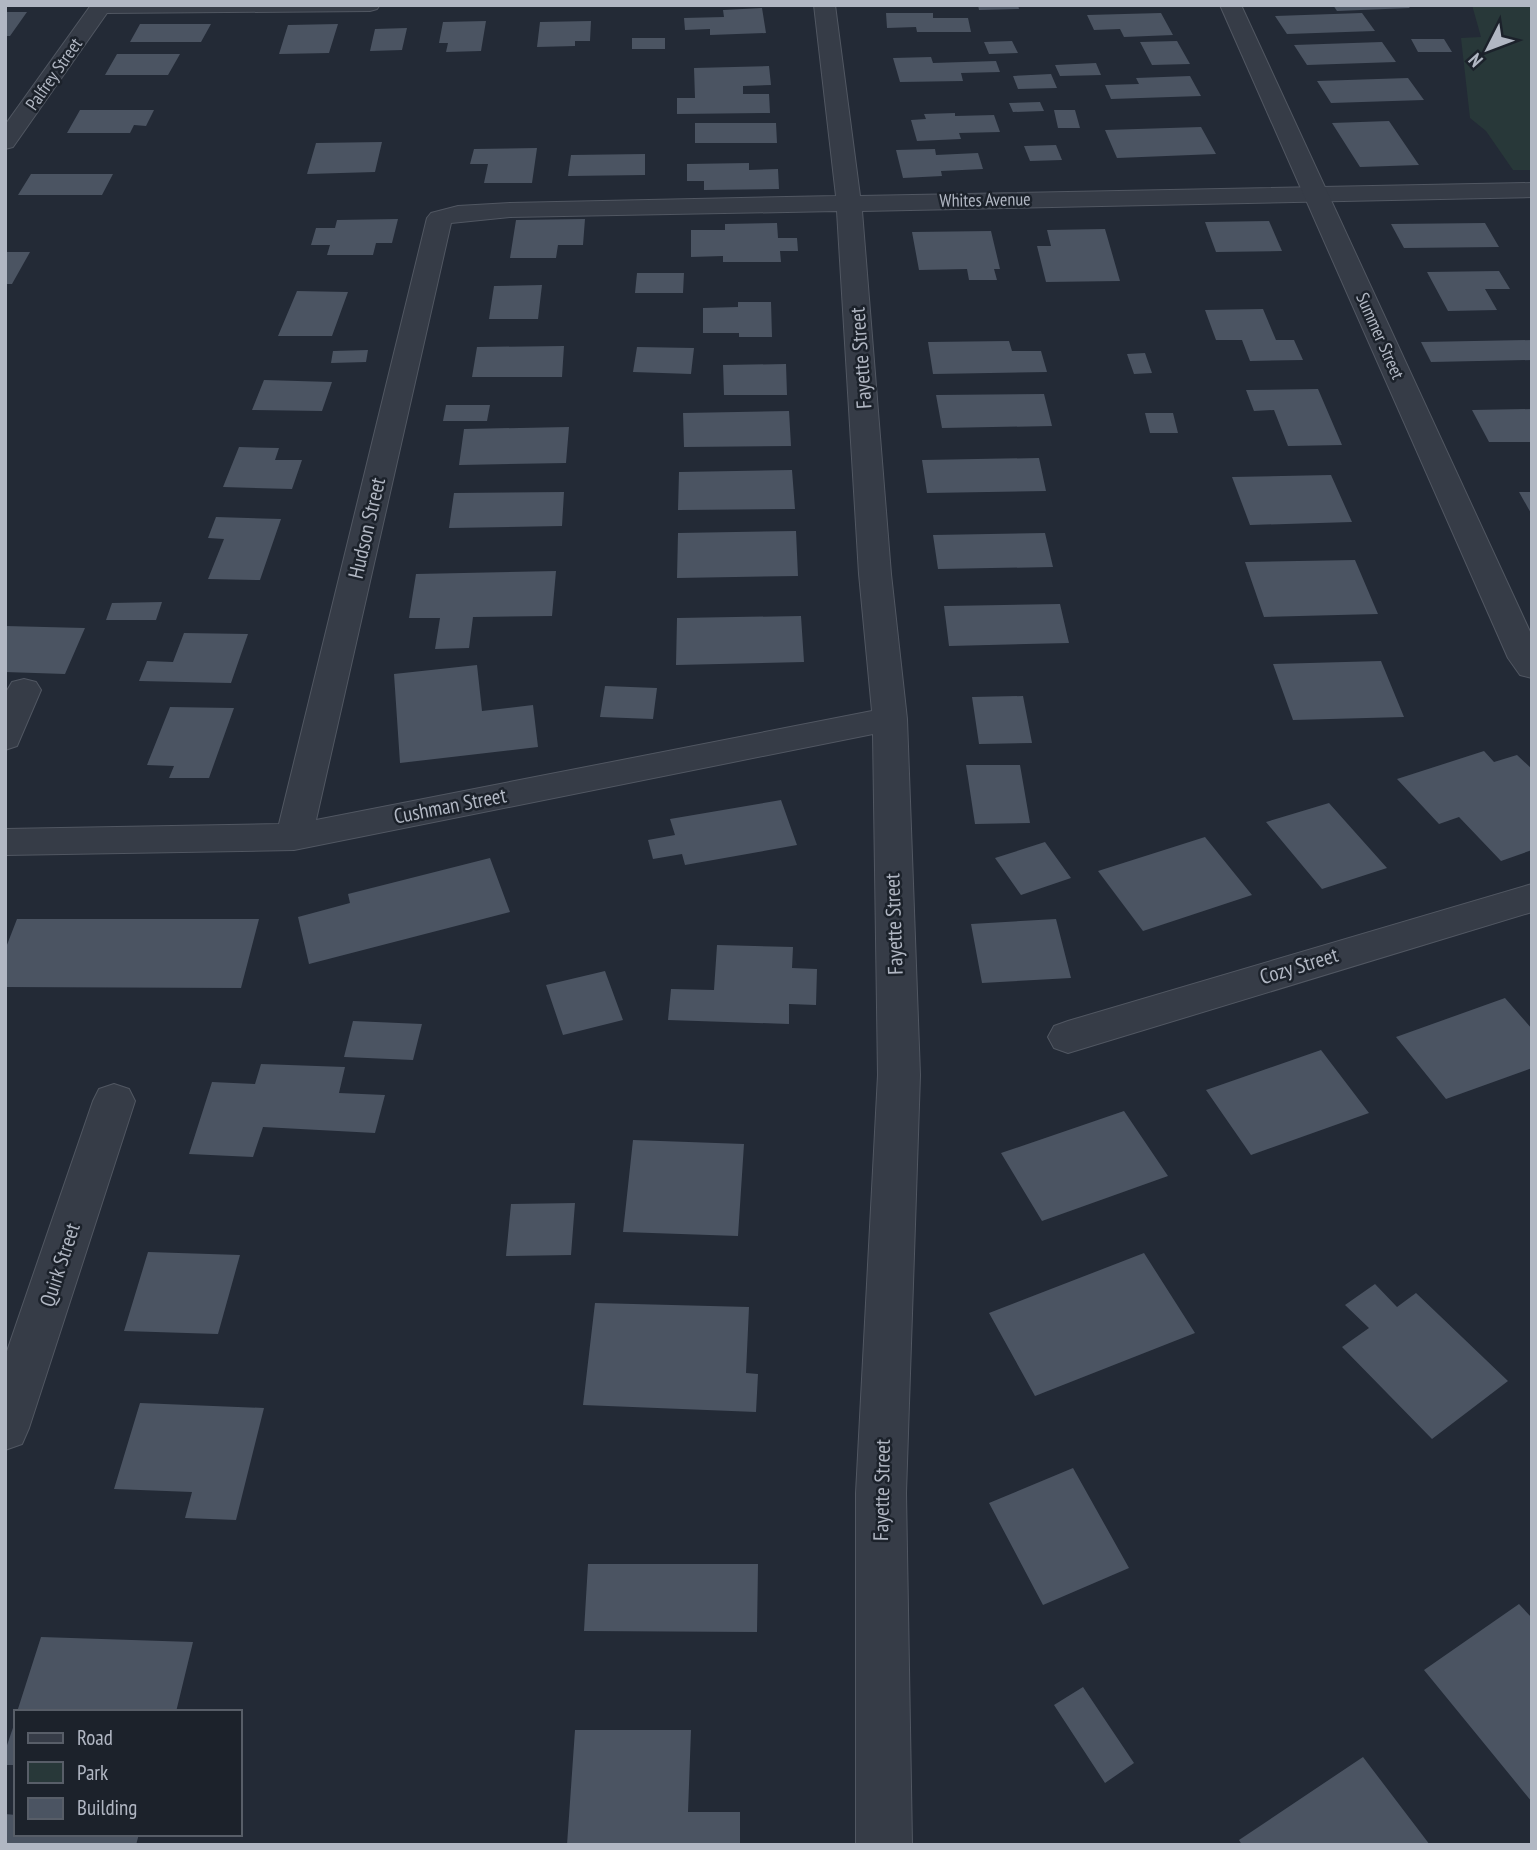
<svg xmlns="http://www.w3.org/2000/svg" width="1537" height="1850" font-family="'PT Sans Narrow',sans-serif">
  <rect width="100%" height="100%" fill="#232a36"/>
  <path fill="#283839" d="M1472 5H1532V170H1513L1486 131 1470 118 1461 38 1481 37Z"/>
  <path fill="#4b5462" d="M978 5H1018L1019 9 979 10Z
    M1333 5H1407L1410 8 1337 11Z
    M762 8 766 33 710 35V29L685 30 684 18 724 17 723 10Z
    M5 12H27L10 36H5Z
    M886 13H933V18H968L971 32H917L916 27 887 28Z
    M1161 13 1173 35 1124 37 1120 29 1094 30 1087 15Z
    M1362 13 1375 31 1287 34 1275 16Z
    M486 21 481 51 446 52 448 43H439L443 22Z
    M591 21 590 41H575V46L537 47 540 22Z
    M140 24H211L201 42H130Z
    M338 24 329 53 279 54 288 25Z
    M407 28 402 50 370 51 375 29Z
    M632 38H665V49H632Z
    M1411 39H1444L1452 52H1418Z
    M1012 41 1018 53 989 54 984 42Z
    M1177 41 1190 64 1152 65 1140 42Z
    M1382 42 1396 62 1307 65 1294 45Z
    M117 54H180L168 75H105Z
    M931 57 933 63 996 61 1000 72 961 73 963 81 900 82 893 58Z
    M1096 63 1101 75 1060 76 1055 65Z
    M769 66 771 85 743 86V94H769L770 113 677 114V98H695L694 68Z
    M1051 74 1057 88 1018 89 1013 76Z
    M1190 76 1201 96 1111 99 1105 85 1139 84 1136 78Z
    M1408 78 1424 100 1331 103 1317 81Z
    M1040 102 1044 111 1013 112 1009 103Z
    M80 110H154L146 126 134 125 130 133H67Z
    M1054 110H1075L1080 128H1058Z
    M955 113V116L994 115 1000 132 959 133 961 139 917 141 911 120 926 119 924 114Z
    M1389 121 1419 165 1360 167 1332 123Z
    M695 123H776L777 143H695Z
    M1201 127 1216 154 1117 158 1105 130Z
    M382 142 375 172 307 174 316 143Z
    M1056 145 1062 160 1030 161 1024 146Z
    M537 148 532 183H484L488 164H470L474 149Z
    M935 149 936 155 978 153 983 169 941 171 942 176 903 178 896 150Z
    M645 154V175L568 176 571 155Z
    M749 163V170L778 169 779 189 704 190V181H687V164Z
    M31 174H113L102 195H18Z
    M398 219 392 243H376L373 255H327L330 245H311L316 228H335L337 220Z
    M585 219 583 245H558L556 258H510L516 220Z
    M1269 221 1282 251 1216 252 1205 222Z
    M777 223 778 238H797L798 251H780L781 262H723V256L691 257V230H725V224Z
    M1485 223 1499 247 1404 248 1391 224Z
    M1105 229 1120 281 1046 282 1037 246H1051L1047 230Z
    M991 231 1000 269H994L997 280H969L967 269 919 270 912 232Z
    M5 252H30L12 284H5Z
    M1499 271 1510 289H1485L1497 310 1448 311 1427 272Z
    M637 273H684L683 293H635Z
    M542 285 538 319H489L494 286Z
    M297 291 348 292 332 336H278Z
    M738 302H771L772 337H739V333H703V308L738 307Z
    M1263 309 1276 340H1294L1303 360 1250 361 1242 340H1216L1205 310Z
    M1532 340V360L1431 362 1421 342Z
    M1009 341 1012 351H1041L1047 372 933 374 928 342Z
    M564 346 562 377H472L477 347Z
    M637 347 694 348 691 374 633 372Z
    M368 350 366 362 331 363 333 351Z
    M1145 353 1152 373 1134 374 1127 354Z
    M786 364 787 395H724L723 365Z
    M264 380 332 382 322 411 252 410Z
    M1318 389 1342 445 1288 446 1274 410 1254 411 1246 390Z
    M1044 394 1052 426 942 428 936 395Z
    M446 405H490L487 421H443Z
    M1532 409V442H1489L1472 410Z
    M789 411 791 446 684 447 683 413Z
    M1145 413H1173L1178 433H1150Z
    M569 427 566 463 459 465 464 429Z
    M239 447 279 448 275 460H302L292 489 223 487Z
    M1039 458 1046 491 927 493 922 460Z
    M792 470 795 509 678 510 679 472Z
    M1331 475 1352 522 1250 525 1232 477Z
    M564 492 562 526 449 528 454 493Z
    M1519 492H1532V515Z
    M216 517 281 519 260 580 208 579 224 539 208 538Z
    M796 531 798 576 677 578 678 533Z
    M1045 533 1053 567 938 569 933 535Z
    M1355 560 1378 614 1264 617 1245 562Z
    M556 571 552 616 473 617 469 648 435 649 440 618H409L416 574Z
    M162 602 156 620H106L112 603Z
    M1060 604 1069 643 949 646 944 606Z
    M801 616 804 662 676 665 677 618Z
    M5 626 85 628 65 674 5 672Z
    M184 633 248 634 231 683 139 681 147 661 173 662Z
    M1381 661 1404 717 1293 720 1273 664Z
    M477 665 482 711 533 705 538 747 400 763 394 674Z
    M605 686 657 688 653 719 600 717Z
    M1023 696 1032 743 979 744 972 697Z
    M170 707 234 708 209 778H169L174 766 147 765Z
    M1484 751 1494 762 1517 755 1532 769V850L1501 861 1459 817 1439 824 1397 779Z
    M966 765H1020L1030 823 975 824Z
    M781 800 797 845 685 865 682 854 653 859 648 840 675 835 670 819Z
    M1329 803 1387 868 1322 889 1266 822Z
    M1205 837 1252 895 1143 931 1098 871Z
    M1045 842 1071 878 1021 895 995 858Z
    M490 858 510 912 309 964 298 917 350 903 348 894Z
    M17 919H259L241 988 5 987V950Z
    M1056 919 1071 978 982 983 971 924Z
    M717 945 793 947 792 968 817 969 816 1005 789 1004V1024L668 1020 671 989 714 990Z
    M605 971 623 1020 563 1035 546 985Z
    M1505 998 1532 1029V1068L1446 1099 1396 1037Z
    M353 1021 422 1024 413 1060 344 1057Z
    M1321 1050 1369 1113 1251 1155 1206 1090Z
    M261 1064 345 1067 339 1093 385 1095 375 1133 263 1127 253 1157 189 1154 212 1082 255 1084Z
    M1124 1111 1168 1176 1042 1221 1001 1153Z
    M633 1140 744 1144 738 1236 623 1232Z
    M575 1203 571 1255 506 1256 511 1204Z
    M148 1252 240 1255 218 1334 124 1331Z
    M1144 1253 1195 1333 1035 1396 989 1313Z
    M1375 1284 1397 1307 1416 1293 1508 1381 1432 1439 1342 1347 1369 1328 1345 1305Z
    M595 1303 749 1307 746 1373 758 1374 756 1412 583 1405Z
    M140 1403 264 1408 236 1520 185 1518 192 1492 114 1489Z
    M1073 1468 1129 1568 1043 1605 989 1503Z
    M588 1564H758L757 1632 584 1631Z
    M1519 1604 1532 1618V1802L1424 1670Z
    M41 1637 193 1642 176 1712H17Z
    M1083 1687 1134 1763 1105 1783 1054 1705Z
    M16 1719V1765H5V1751Z
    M575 1730H691L688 1812H740V1845H567Z
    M1363 1757 1430 1845H1242L1239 1840Z
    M5 1814 16 1815V1834H139L136 1845H5Z"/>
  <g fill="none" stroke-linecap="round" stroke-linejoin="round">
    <g stroke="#515762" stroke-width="2">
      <path id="minor" d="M91 5H380L377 9 370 11 107 13 13 147 5 149V125Z
        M814 5H835L860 196 1532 183V197L862 211 891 574 907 719 920 1075 906 1493 912 1845H856V1493L878 1075 873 734 294 850 5 855V829L279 824 427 218 431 213 458 206 510 203 836 196ZM837 211 859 574 872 711 316 820 451 223 510 217Z
        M24 679 36 682 41 690 17 746 5 750V694L12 682Z
        M1532 884V912L1068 1053 1054 1048 1048 1037 1054 1026 1068 1021Z
        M114 1084 129 1089 135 1101 29 1428 22 1444 5 1450V1357L93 1101 99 1089Z"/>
    </g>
    <g stroke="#515762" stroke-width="2">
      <path id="tertiary" d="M1220 5H1241L1532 636V678L1520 675 1508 658Z"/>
    </g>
    <use href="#minor" fill="#363c47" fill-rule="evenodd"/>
    <use href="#tertiary" fill="#363c47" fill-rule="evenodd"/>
  </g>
  <g text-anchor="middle" stroke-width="5" stroke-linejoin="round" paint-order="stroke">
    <g font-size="18" fill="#b1b7c3" stroke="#1c222b">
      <text transform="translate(54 74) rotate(-55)" y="6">Palfrey Street</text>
      <text transform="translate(985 200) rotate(-1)" y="6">Whites Avenue</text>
      <text transform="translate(1380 336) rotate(66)" y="6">Summer Street</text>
    </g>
    <g font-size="21" fill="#b1b7c3" stroke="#1c222b">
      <text transform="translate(861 358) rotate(-94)" y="7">Fayette Street</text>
      <text transform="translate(367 528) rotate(-77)" y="7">Hudson Street</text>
      <text transform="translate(450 806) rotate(-11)" y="7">Cushman Street</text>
      <text transform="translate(894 924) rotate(-92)" y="7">Fayette Street</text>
      <text transform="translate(1299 966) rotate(-17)" y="7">Cozy Street</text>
      <text transform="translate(60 1265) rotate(-72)" y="7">Quirk Street</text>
      <text transform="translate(882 1490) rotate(-89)" y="7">Fayette Street</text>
    </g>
  </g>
  <rect width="1537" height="1850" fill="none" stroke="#b1b7c3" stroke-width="14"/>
  <rect x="14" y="1710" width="228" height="126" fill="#1c222b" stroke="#585e68" stroke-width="2"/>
  <rect x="28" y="1733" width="35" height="10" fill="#363c47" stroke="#585e68" stroke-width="2"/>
  <text x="77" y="1745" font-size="21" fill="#b1b7c3">Road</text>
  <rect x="28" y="1762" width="35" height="21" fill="#283839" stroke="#585e68" stroke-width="2"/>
  <text x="77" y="1780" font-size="21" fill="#b1b7c3">Park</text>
  <rect x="28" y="1798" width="35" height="21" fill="#4b5462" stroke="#585e68" stroke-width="2"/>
  <text x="77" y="1815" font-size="21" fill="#b1b7c3">Building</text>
  <g transform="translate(1488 49) rotate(228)" stroke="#1c222b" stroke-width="5" paint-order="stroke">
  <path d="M0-5L12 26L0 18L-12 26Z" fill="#b1b7c3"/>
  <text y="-10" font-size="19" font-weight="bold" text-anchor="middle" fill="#b1b7c3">N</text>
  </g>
</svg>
